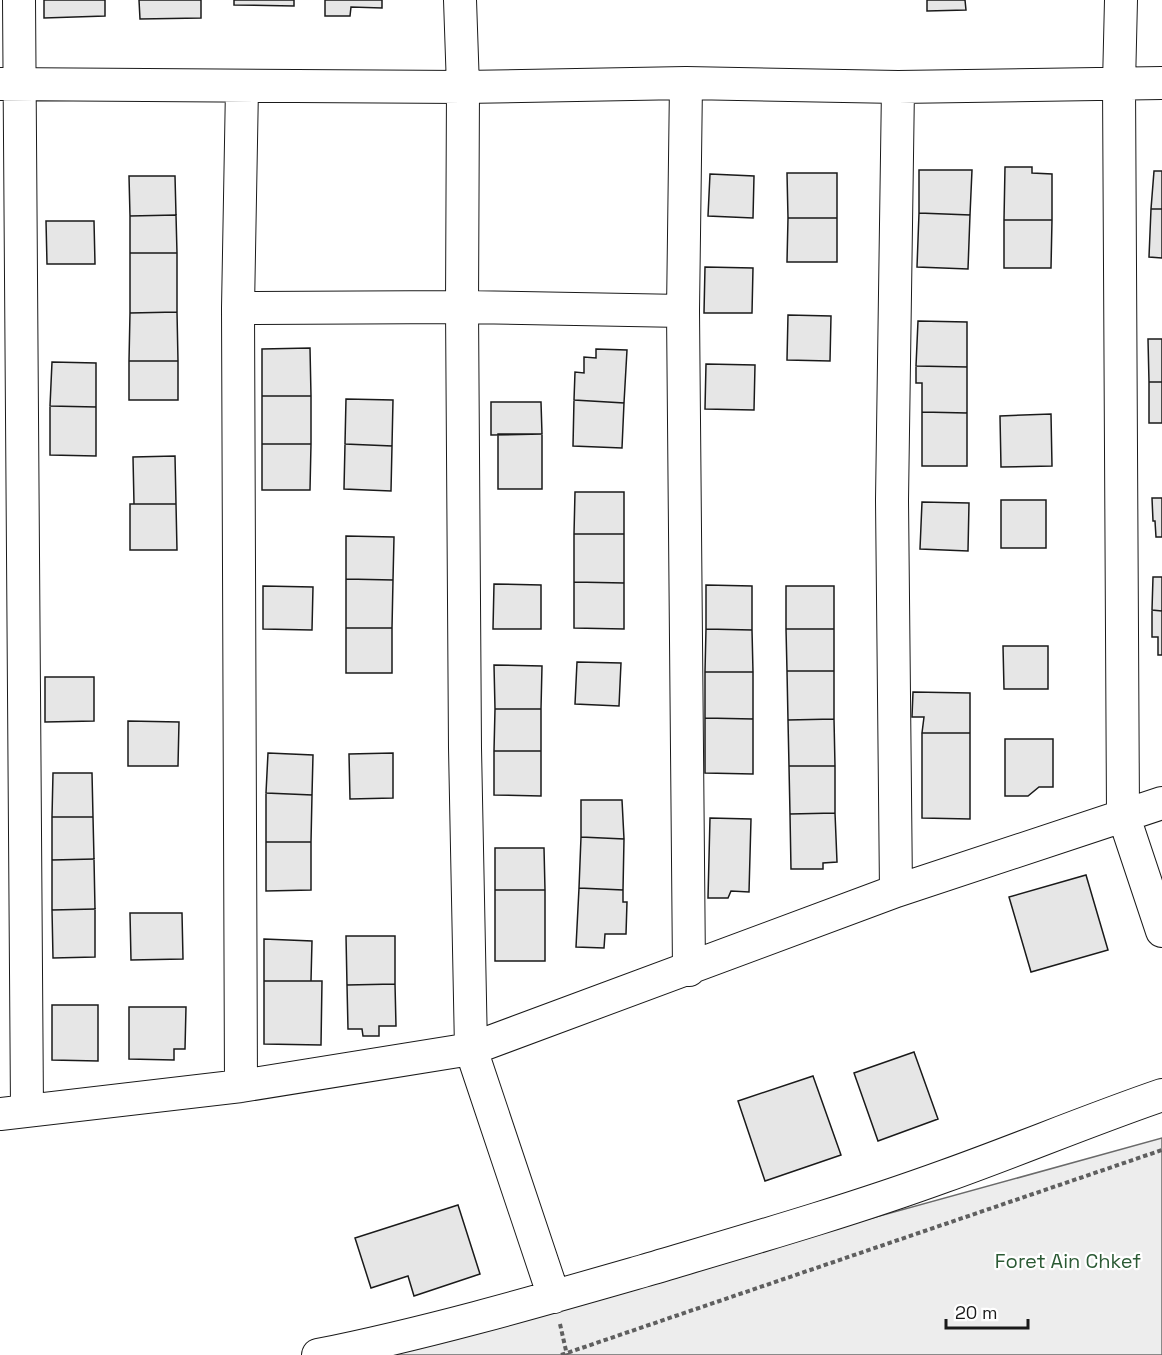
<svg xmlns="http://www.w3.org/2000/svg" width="1162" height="1355" font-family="'Space Grotesk',sans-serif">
  <rect width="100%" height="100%" fill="#fff"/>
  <path fill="#ededed" stroke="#6a6a6a" stroke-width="1.5" d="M1162 1138V1355H377Z"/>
  <path fill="#e6e6e6" stroke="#1a1a1a" stroke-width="1.5" d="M44 0H105V16L44 18Z
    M139 0H201V18L140 19Z
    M234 0H294V6L234 5Z
    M325 0H382V8L351 7 350 16H325Z
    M927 0H965L966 10 927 11Z
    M1005 167H1032V173L1052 174V220H1004Z
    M919 170H972L970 215 919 213Z
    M1154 171H1162V209H1151Z
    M787 173H837V218H788Z
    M710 174 754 176 753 218 708 216Z
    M129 176H175L176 215 130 216Z
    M1151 209H1162V258L1149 257Z
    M919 213 970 215 968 269 917 267Z
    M176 215 177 253H130V216Z
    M788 218H837V262H787Z
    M1004 220H1052L1051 268H1004Z
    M46 221H94L95 264H47Z
    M130 253H177V312L130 313Z
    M705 267 753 268 752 313H704Z
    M177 312 178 361H129L130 313Z
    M788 315 831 316 830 361 787 360Z
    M918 321 967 322V367L916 366Z
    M1148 339H1162V382H1149Z
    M310 348 311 396H262V349Z
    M596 349 627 350 624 403 574 400 575 372 584 373V357L596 358Z
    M129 361H178V400H129Z
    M52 362 96 363V407L50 406Z
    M706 364 755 365 754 410 705 409Z
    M916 366 967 367V413L922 412V383H916Z
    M1149 382H1162V423H1149Z
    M262 396H311V444H262Z
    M346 399 393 400 392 446 345 444Z
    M574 400 624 403 622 448 573 446Z
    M491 402H541L542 434 491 435Z
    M50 406 96 407V456L50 455Z
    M922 412 967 413V466H922Z
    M1051 414 1052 466 1001 467 1000 416Z
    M498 434H542V489H498Z
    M262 444H311L310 490H262Z
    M345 444 392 446 391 491 344 489Z
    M175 456 176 504H134L133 457Z
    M575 492H624V534H574Z
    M1152 498H1162V537H1156L1155 521H1153Z
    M1001 500H1046V548H1001Z
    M922 502 969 503 968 551 920 549Z
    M130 504H176L177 550H130Z
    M574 534H624V583L574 582Z
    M346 536 394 537 393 580 346 579Z
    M1153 577H1162V611L1152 610Z
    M346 579 393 580 392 628H346Z
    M574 582 624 583V629L574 628Z
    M494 584 541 585V629H493Z
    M706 585 752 586V630L706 629Z
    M263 586 313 587 312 630 263 629Z
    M786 586H834V629H786Z
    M1152 610 1162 611V655H1158V637H1152Z
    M346 628H392V673H346Z
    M706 629 752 630 753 672H705Z
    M786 629H834V671H787Z
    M1003 646H1048V689H1004Z
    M577 662 621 663 619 706 575 704Z
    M494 665 542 666 541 709H495Z
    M787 671H834V719L788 720Z
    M705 672H753V719L705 718Z
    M45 677H94V721L45 722Z
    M913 692 970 693V733H922L924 717H912Z
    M495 709H541V751H494Z
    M705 718 753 719V774L705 773Z
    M834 719 835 766H789L788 720Z
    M128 721 179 722 178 766H128Z
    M922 733H970V819L922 818Z
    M1005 739H1053V787H1039L1028 796H1005Z
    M494 751H541V796L494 795Z
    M268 753 313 755 312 795 266 793Z
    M393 753V798L350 799 349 754Z
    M789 766H835V813L790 814Z
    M53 773H92L93 817H52Z
    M266 793 312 795 311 842H266Z
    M581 800H622L624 839 581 837Z
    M835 813 837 862 823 863V869H791L790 814Z
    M52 817H93L94 859 52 860Z
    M710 818 751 819 749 892 731 891 728 898H708Z
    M581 837 624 839 623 890 579 888Z
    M266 842H311V890L266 891Z
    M495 848H544L545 890H495Z
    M94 859 95 909 52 910V860Z
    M1086 875 1108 950 1031 972 1009 897Z
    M579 888 623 890V902H627L626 934H605L604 948 576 947Z
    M495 890H545V961H495Z
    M95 909V957L53 958 52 910Z
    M130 913H182L183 959 131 960Z
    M346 936H395V984L347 985Z
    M264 939 312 941 311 981H264Z
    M264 981H322L321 1045 264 1044Z
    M395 984 396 1026H379V1036H363L362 1029H348L347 985Z
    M52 1005H98V1061L52 1060Z
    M129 1007H186L185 1049H174V1060L129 1059Z
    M914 1052 938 1119 878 1141 854 1073Z
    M813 1076 841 1155 765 1181 738 1101Z
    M458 1205 480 1274 414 1296 408 1276 371 1288 355 1238Z"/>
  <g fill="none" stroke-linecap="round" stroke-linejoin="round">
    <g stroke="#1a1a1a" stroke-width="34">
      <path id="minor" d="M19 0 27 1110
        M460 0 463 87 462 307 465 748 471 1049 554 1297
        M1121 0 1119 84 1123 814 1162 931
        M686 83 683 311 689 970
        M0 84 463 87 686 83 898 87 1162 83
        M238 308 462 307 683 311
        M896 891 892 500 898 87
        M241 1086 238 308 242 87
        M0 1114 241 1086 471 1049 896 891 1162 803
        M318 1355C428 1333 535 1302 643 1271 744 1241 846 1212 945 1176 1018 1150 1089 1120 1162 1095"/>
    </g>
    <path stroke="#5f5f5f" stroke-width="4" stroke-dasharray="4.5 3" stroke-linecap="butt" d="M560 1324 567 1355
      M561 1355 1162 1150"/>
    <use href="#minor" stroke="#fff" stroke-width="32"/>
  </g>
  <g text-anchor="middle" stroke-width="4.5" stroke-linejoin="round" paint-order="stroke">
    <g font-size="20" fill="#2b5a34" stroke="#fff">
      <text x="1068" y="1268">Foret Ain Chkef</text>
    </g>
  </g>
  <path d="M946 1319v9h82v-9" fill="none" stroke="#1a1a1a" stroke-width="3"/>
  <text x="955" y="1319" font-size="18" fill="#1a1a1a" stroke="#ffffff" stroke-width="4.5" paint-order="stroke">20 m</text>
</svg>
